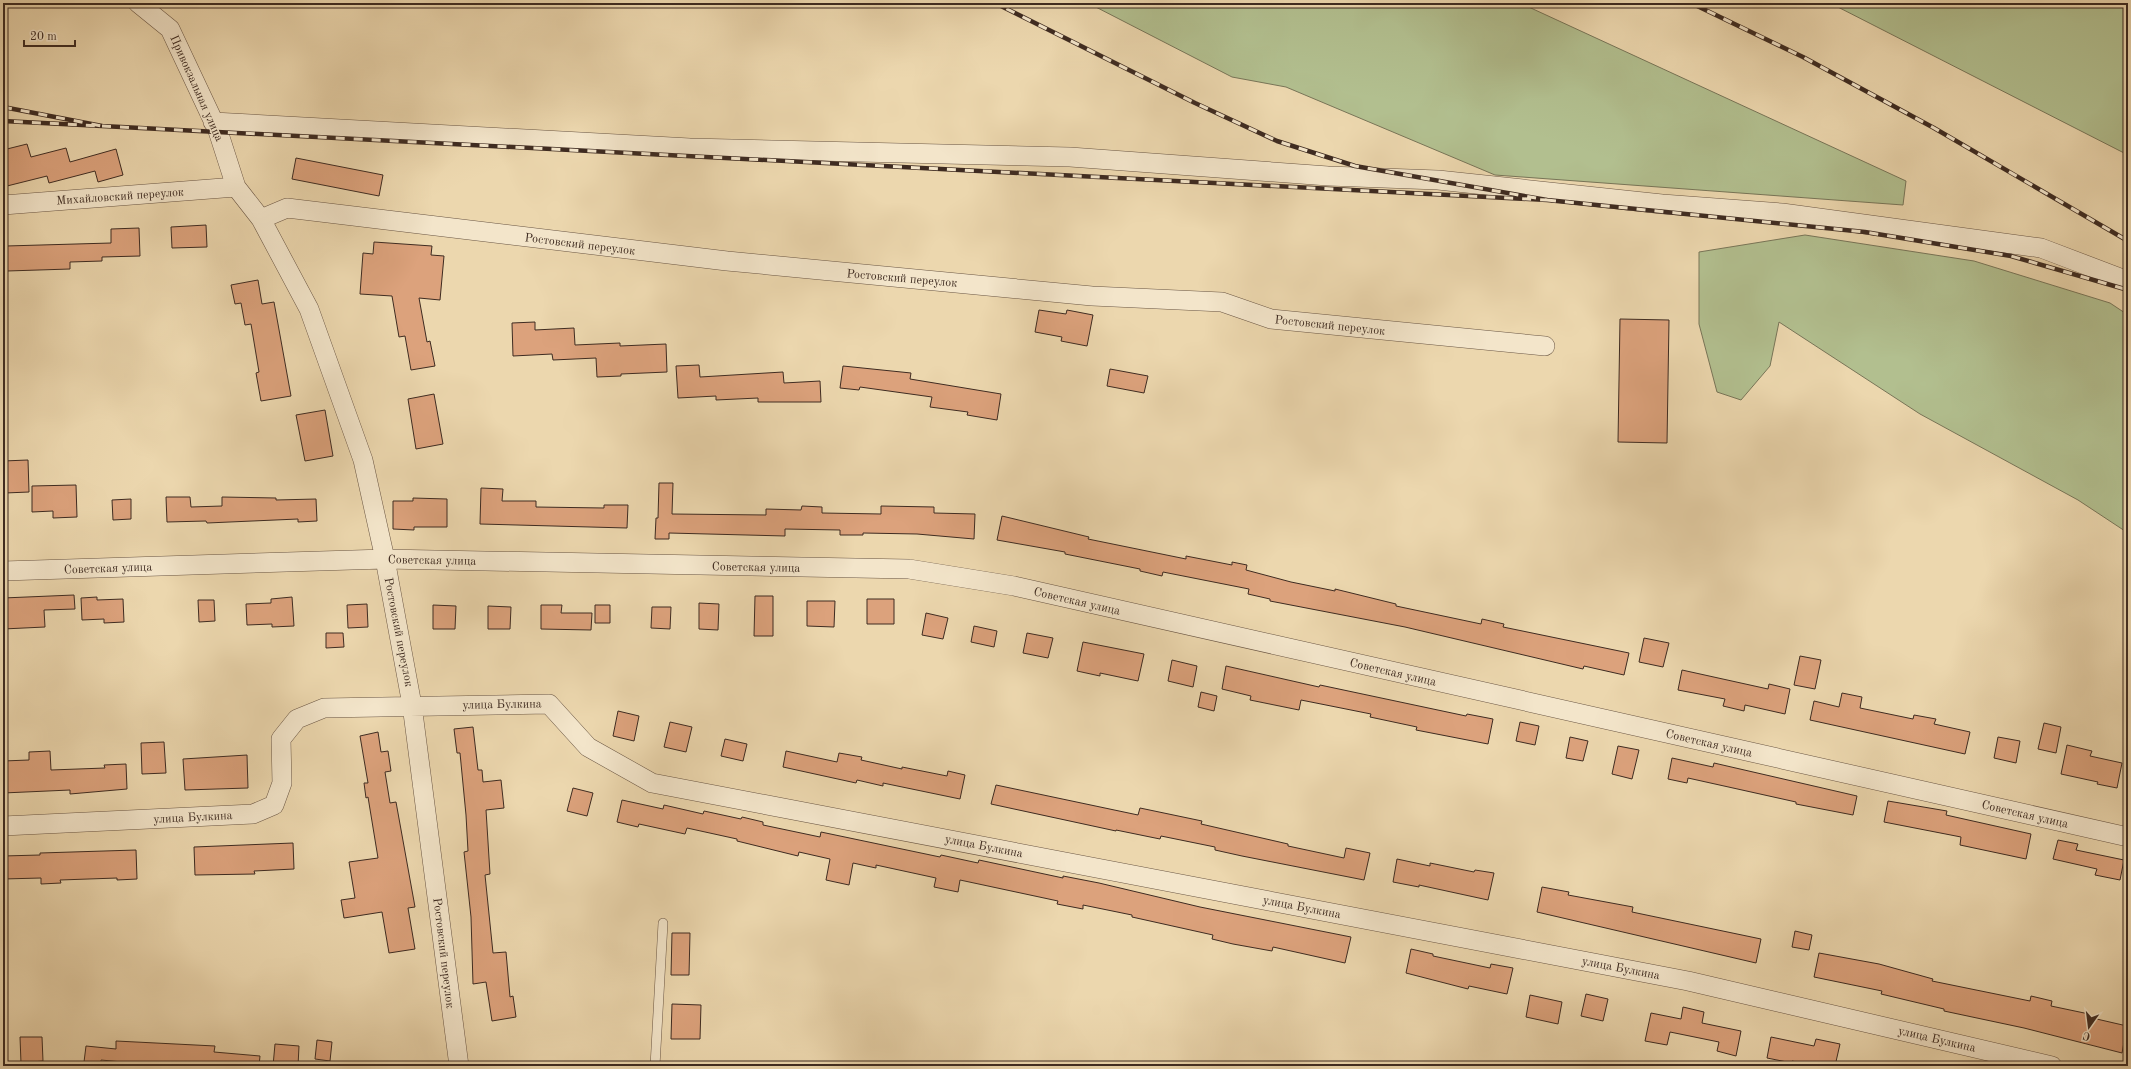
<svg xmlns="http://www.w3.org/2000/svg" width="2131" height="1069" font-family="'Old Standard TT',serif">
  <rect width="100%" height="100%" fill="#ecd7ae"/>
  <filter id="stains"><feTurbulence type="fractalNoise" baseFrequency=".005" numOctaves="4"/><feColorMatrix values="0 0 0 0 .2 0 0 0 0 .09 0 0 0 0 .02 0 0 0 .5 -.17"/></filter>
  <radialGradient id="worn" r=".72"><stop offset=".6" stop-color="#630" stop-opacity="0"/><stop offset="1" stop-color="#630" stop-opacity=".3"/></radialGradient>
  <path fill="#b2bf8f" stroke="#787558" d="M1088 3H1520L1906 181 1903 205 1495 175 1286 87 1232 77Z
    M1830 3H2128V155Z
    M1805 235 1974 261 2110 303 2128 315V533L2078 500 1920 414 1779 322 1770 366 1741 400 1717 392 1699 324V252Z"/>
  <path fill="#dca27c" stroke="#3e2b21" d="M27 144 31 157 66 148 70 162 116 149 123 175 98 182 95 171 49 183 47 176 3 187V150Z
    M296 158 383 175 379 196 292 179Z
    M206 225 207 247 172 248 171 227Z
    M139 228 140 256 102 257V261L70 262V269L7 271 6 246 111 243V229Z
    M374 242 432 246 431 255 444 256 440 300 419 298 427 342 430 341 435 366 411 370 405 336 399 337 392 296 360 294 363 253 373 254Z
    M258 280 262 304 274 302 291 396 261 401 256 373 259 372 251 324 245 325 241 303 235 304 231 285Z
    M1039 310 1066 314 1067 310 1093 315 1087 346 1061 341 1062 337 1035 332Z
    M1620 319 1669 320 1667 443 1618 442Z
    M535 322V330L574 328 575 345 620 343V346L666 344 667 372 621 374V376L597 377 596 358 553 360 552 354 513 356 512 323Z
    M699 365 700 377 783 372 784 383 820 381 821 402H758V398L716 400V396L678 398 676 366Z
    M843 366 911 373 910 379 1001 394 997 420 967 415 968 412 930 407 932 397 860 387 859 390 840 388Z
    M1110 369 1148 376 1144 393 1107 386Z
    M434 394 443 444 416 449 408 399Z
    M325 410 333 456 305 461 296 415Z
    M28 460 29 492 5 493 3 461Z
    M659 483H673L672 514 766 515V509L801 510 802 506 822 507V513L881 514V506L934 507V513L975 514 974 539 917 534 863 533V535H840V530L785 529V536L669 533V539H655L656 518H658Z
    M76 485 77 517 53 518V511L32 512V486Z
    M481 488 503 489 502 501H536V507L604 508V505H628L627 528 480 524Z
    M166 497H190L191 507 222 506V497L276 498V500L316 499 317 521 298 522V519L207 523 206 521 167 522Z
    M413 498 447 499V527H414V530L393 529V501H413Z
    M131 499V519L113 520 112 500Z
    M1002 516 1089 537 1088 539 1186 559V556L1232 565V562L1247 565 1246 570 1291 582 1335 591V589L1396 604V606L1481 624 1482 619 1504 624 1503 627 1629 653 1624 675 1584 666 1583 669 1405 627 1270 601V599L1248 594 1249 589 1163 572 1162 576 1140 571V569L1065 554V552L997 540Z
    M74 595 75 609 44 610 45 627 3 629V598Z
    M755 596H773V636H754Z
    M97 597V600L123 599 124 622 104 623V619L82 620 81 598Z
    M292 597 294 626 272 627V624L247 625 246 604 271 603V599Z
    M867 599H894V624H867Z
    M198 600H214L215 621 199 622Z
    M807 601H835L834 627 807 626Z
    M699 603 719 604 718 630 699 629Z
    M367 604 368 627 348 628 347 605Z
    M433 605 456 606 455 629H433Z
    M541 605H562L561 613H592L591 630 541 629Z
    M595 605H610V623H595Z
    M488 606 511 607 510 629H488Z
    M652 607H671L670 629 651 628Z
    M926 613 948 618 943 639 922 635Z
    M974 626 997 631 994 647 971 642Z
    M326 633H343L344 647 326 648Z
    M1027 633 1053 638 1048 658 1023 653Z
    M1644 638 1669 643 1663 667 1639 662Z
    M1083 642 1144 654 1138 681 1100 673V676L1077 671Z
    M1800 656 1821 660 1815 689 1794 685Z
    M1172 660 1197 666 1193 687 1168 681Z
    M1226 666 1319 687 1320 685 1466 716 1467 714 1493 719 1488 744 1416 730 1417 727 1370 717 1371 714 1301 700 1299 710 1250 700 1251 696 1222 689Z
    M1682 670 1768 689 1769 684 1790 689 1785 714 1745 705 1744 711 1723 706 1725 699 1678 690Z
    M1201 692 1217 696 1214 711 1198 707Z
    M1842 693 1862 697 1860 708 1913 719 1914 715 1936 719 1934 724 1970 732 1965 754 1810 720 1814 701 1839 707Z
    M618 711 639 716 634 741 613 736Z
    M670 722 692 727 686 752 664 747Z
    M1520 722 1539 726 1535 745 1516 741Z
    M2044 723 2061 727 2056 753 2038 749Z
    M473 727 478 770H482L483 782 501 780 504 808 486 810 490 874 485 875 493 953 506 952 510 997 513 996 516 1017 492 1021 486 982 473 984 471 917 464 852 468 851 466 815 460 753H457L454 729Z
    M378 732 381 752 388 751 391 771 385 772 390 803 396 802 415 907 408 908 415 949 389 953 382 912 344 918 341 900 355 898 349 862 378 858 368 797 366 798 364 783H368L360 736Z
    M1570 737 1588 741 1583 761 1566 758Z
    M1998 737 2020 741 2016 763 1994 758Z
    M725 739 747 744 743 761 721 756Z
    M164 742 166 773 142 774 141 743Z
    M2067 745 2092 751 2090 756 2122 763 2117 788 2097 784 2098 782 2061 774Z
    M1618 746 1639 750 1632 779 1612 774Z
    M50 751 51 770 105 768 104 765 126 764 127 789 70 794V790L3 793V761L29 760V752Z
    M786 751 837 762 839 753 862 757 861 760 902 769V767L947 776 948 771 965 775 960 799 883 783V786L857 780 856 783 783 767Z
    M247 755 248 788 185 790 183 759Z
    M1672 758 1713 767 1714 763 1857 796 1853 815 1796 804V802L1688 778 1687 783 1668 779Z
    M996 785 1138 815 1140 808 1202 821 1201 824 1288 844V846L1344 858 1346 848 1370 853 1364 880 1242 856 1215 850V847L1161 836 1160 839 1116 830V831L991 804Z
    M573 788 593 793 587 816 567 811Z
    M622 800 663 809 664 805 703 814 704 811 741 819 742 817 763 822V825L820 837 821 832 940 857 941 855 978 863 979 860 1063 878V876L1099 883 1200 907 1351 937 1345 963 1273 947 1272 951 1233 944 1212 939 1213 935 1132 917V915L1083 905V909L1057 904 1058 901 960 880 958 892 934 887 936 878 876 865V868L853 863 849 885 826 880 830 859 799 852 798 856 737 841V839L687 828 685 834 639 824 638 827 617 822Z
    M1888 801 1947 811 1946 815 2031 834 2026 859 1960 845 1961 837 1884 822Z
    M2058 840 2078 844 2076 850 2124 860 2120 880 2095 875 2097 869 2053 859Z
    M293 843 294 869 254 871 255 874 195 875 194 847Z
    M136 850 137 879 117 880V878L60 880 61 883 41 884V878L3 879V856L40 855V853Z
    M1397 859 1430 866V863L1474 872 1475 870 1494 873 1488 900 1419 885V887L1393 882Z
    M1542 887 1569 892 1568 895 1633 907 1632 912 1761 939 1756 963 1537 912Z
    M1795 931 1812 935 1809 950 1792 947Z
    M672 933H690L689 975H671Z
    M1411 949 1433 954V956L1490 968 1491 964 1513 968 1507 994 1469 986 1468 989 1406 973Z
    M1819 953 1879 964 1933 979 1932 981 2030 1001 2031 996 2052 1001 2051 1006 2089 1014 2088 1017 2127 1026 2122 1053 2024 1028 1944 1011V1009L1881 994 1882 991 1814 977Z
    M1586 994 1608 999 1603 1021 1581 1016Z
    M1530 995 1562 1002 1558 1024 1526 1017Z
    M672 1004 701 1005 700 1039H671Z
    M1683 1007 1704 1012 1702 1023 1741 1031 1736 1056 1717 1051 1719 1042 1670 1032 1667 1045 1645 1041 1651 1013 1681 1019Z
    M20 1037H42L43 1061 21 1063Z
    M1771 1037 1814 1046 1816 1039 1840 1044 1835 1066H1816L1792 1061V1063L1767 1058Z
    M317 1040 332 1042 330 1061 315 1059Z
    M116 1041 215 1046 214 1052 260 1056 259 1066H199L170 1063V1066H165L101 1060V1063L84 1062 86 1046 116 1049Z
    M275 1044 299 1046 298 1066H273Z"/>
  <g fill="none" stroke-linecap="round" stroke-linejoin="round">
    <g stroke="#6a5644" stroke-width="10">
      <path id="service" d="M655 1066 663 923"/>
    </g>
    <g stroke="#6a5644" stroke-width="20">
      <path id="minor" d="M138 3 170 29 218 131 236 187 261 219 309 309 363 460 385 559 412 705 459 1066
        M213 122 690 148 1070 157 1328 176 1438 180 1662 204 1782 213 2041 248 2128 281
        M3 205 236 187
        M261 219 287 208 727 261 1092 296 1222 302 1271 319 1545 346
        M3 571 385 559 909 569 1014 586 2128 837
        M3 826 253 814 274 805 282 783 281 739 297 719 324 708 549 704 588 747 652 783 1688 981 2052 1066"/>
    </g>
    <use href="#service" stroke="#f3e5ca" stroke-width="9"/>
    <use href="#minor" stroke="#f3e5ca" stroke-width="19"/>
    <g stroke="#3e2b21" stroke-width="4.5">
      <path id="rail" d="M1691 3 1803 57 1934 128 2128 241
        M3 107 102 126 3 121
        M102 126 1547 200 1355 166 1277 141 1195 103 995 3
        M1547 200 1865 232 2011 256 2128 290"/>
    </g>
    <use href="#rail" stroke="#f3e5ca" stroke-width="3" stroke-dasharray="9" stroke-linecap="butt"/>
  </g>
  <g text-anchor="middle" stroke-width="3" stroke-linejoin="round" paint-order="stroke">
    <g font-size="12" fill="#3e2b21" stroke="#f3e5ca">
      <text transform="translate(197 88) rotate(66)" y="4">Привокзальная улица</text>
      <text transform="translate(120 196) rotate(-4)" y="4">Михайловский переулок</text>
      <text transform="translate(580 244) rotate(7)" y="4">Ростовский переулок</text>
      <text transform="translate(902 278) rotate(5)" y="4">Ростовский переулок</text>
      <text transform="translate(1330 325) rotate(6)" y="4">Ростовский переулок</text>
      <text transform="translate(432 560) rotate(1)" y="4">Советская улица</text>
      <text transform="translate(756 567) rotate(1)" y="4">Советская улица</text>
      <text transform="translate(108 568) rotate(-2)" y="4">Советская улица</text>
      <text transform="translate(1077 601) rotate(13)" y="4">Советская улица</text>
      <text transform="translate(399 632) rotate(79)" y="4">Ростовский переулок</text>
      <text transform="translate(1393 672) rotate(13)" y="4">Советская улица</text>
      <text transform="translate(502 704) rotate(-1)" y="4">улица Булкина</text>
      <text transform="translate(1709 743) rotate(13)" y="4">Советская улица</text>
      <text transform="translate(2025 814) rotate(13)" y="4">Советская улица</text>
      <text transform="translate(193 817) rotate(-3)" y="4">улица Булкина</text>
      <text transform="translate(984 846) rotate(11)" y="4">улица Булкина</text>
      <text transform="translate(1302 907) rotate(11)" y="4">улица Булкина</text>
      <text transform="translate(444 953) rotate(83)" y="4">Ростовский переулок</text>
      <text transform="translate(1621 968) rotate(11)" y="4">улица Булкина</text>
      <text transform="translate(1937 1039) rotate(13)" y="4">улица Булкина</text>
    </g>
  </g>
  <rect width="2131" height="1069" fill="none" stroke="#ecd7ae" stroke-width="16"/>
  <rect x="4" y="4" width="2123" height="1061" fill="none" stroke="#3e2b21" stroke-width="2"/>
  <rect x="8" y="8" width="2115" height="1053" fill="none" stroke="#3e2b21"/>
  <g transform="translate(2089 1027) rotate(194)" stroke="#f3e5ca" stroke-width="3" paint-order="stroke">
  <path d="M0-3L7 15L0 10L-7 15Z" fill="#3e2b21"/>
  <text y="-6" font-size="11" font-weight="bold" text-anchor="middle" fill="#3e2b21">С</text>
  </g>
  <path d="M24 40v6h51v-6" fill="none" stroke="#3e2b21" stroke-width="2"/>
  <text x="30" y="40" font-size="12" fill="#3e2b21" stroke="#f3e5ca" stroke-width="3" paint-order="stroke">20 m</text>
  <rect width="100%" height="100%" filter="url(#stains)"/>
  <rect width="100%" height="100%" fill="url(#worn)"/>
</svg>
